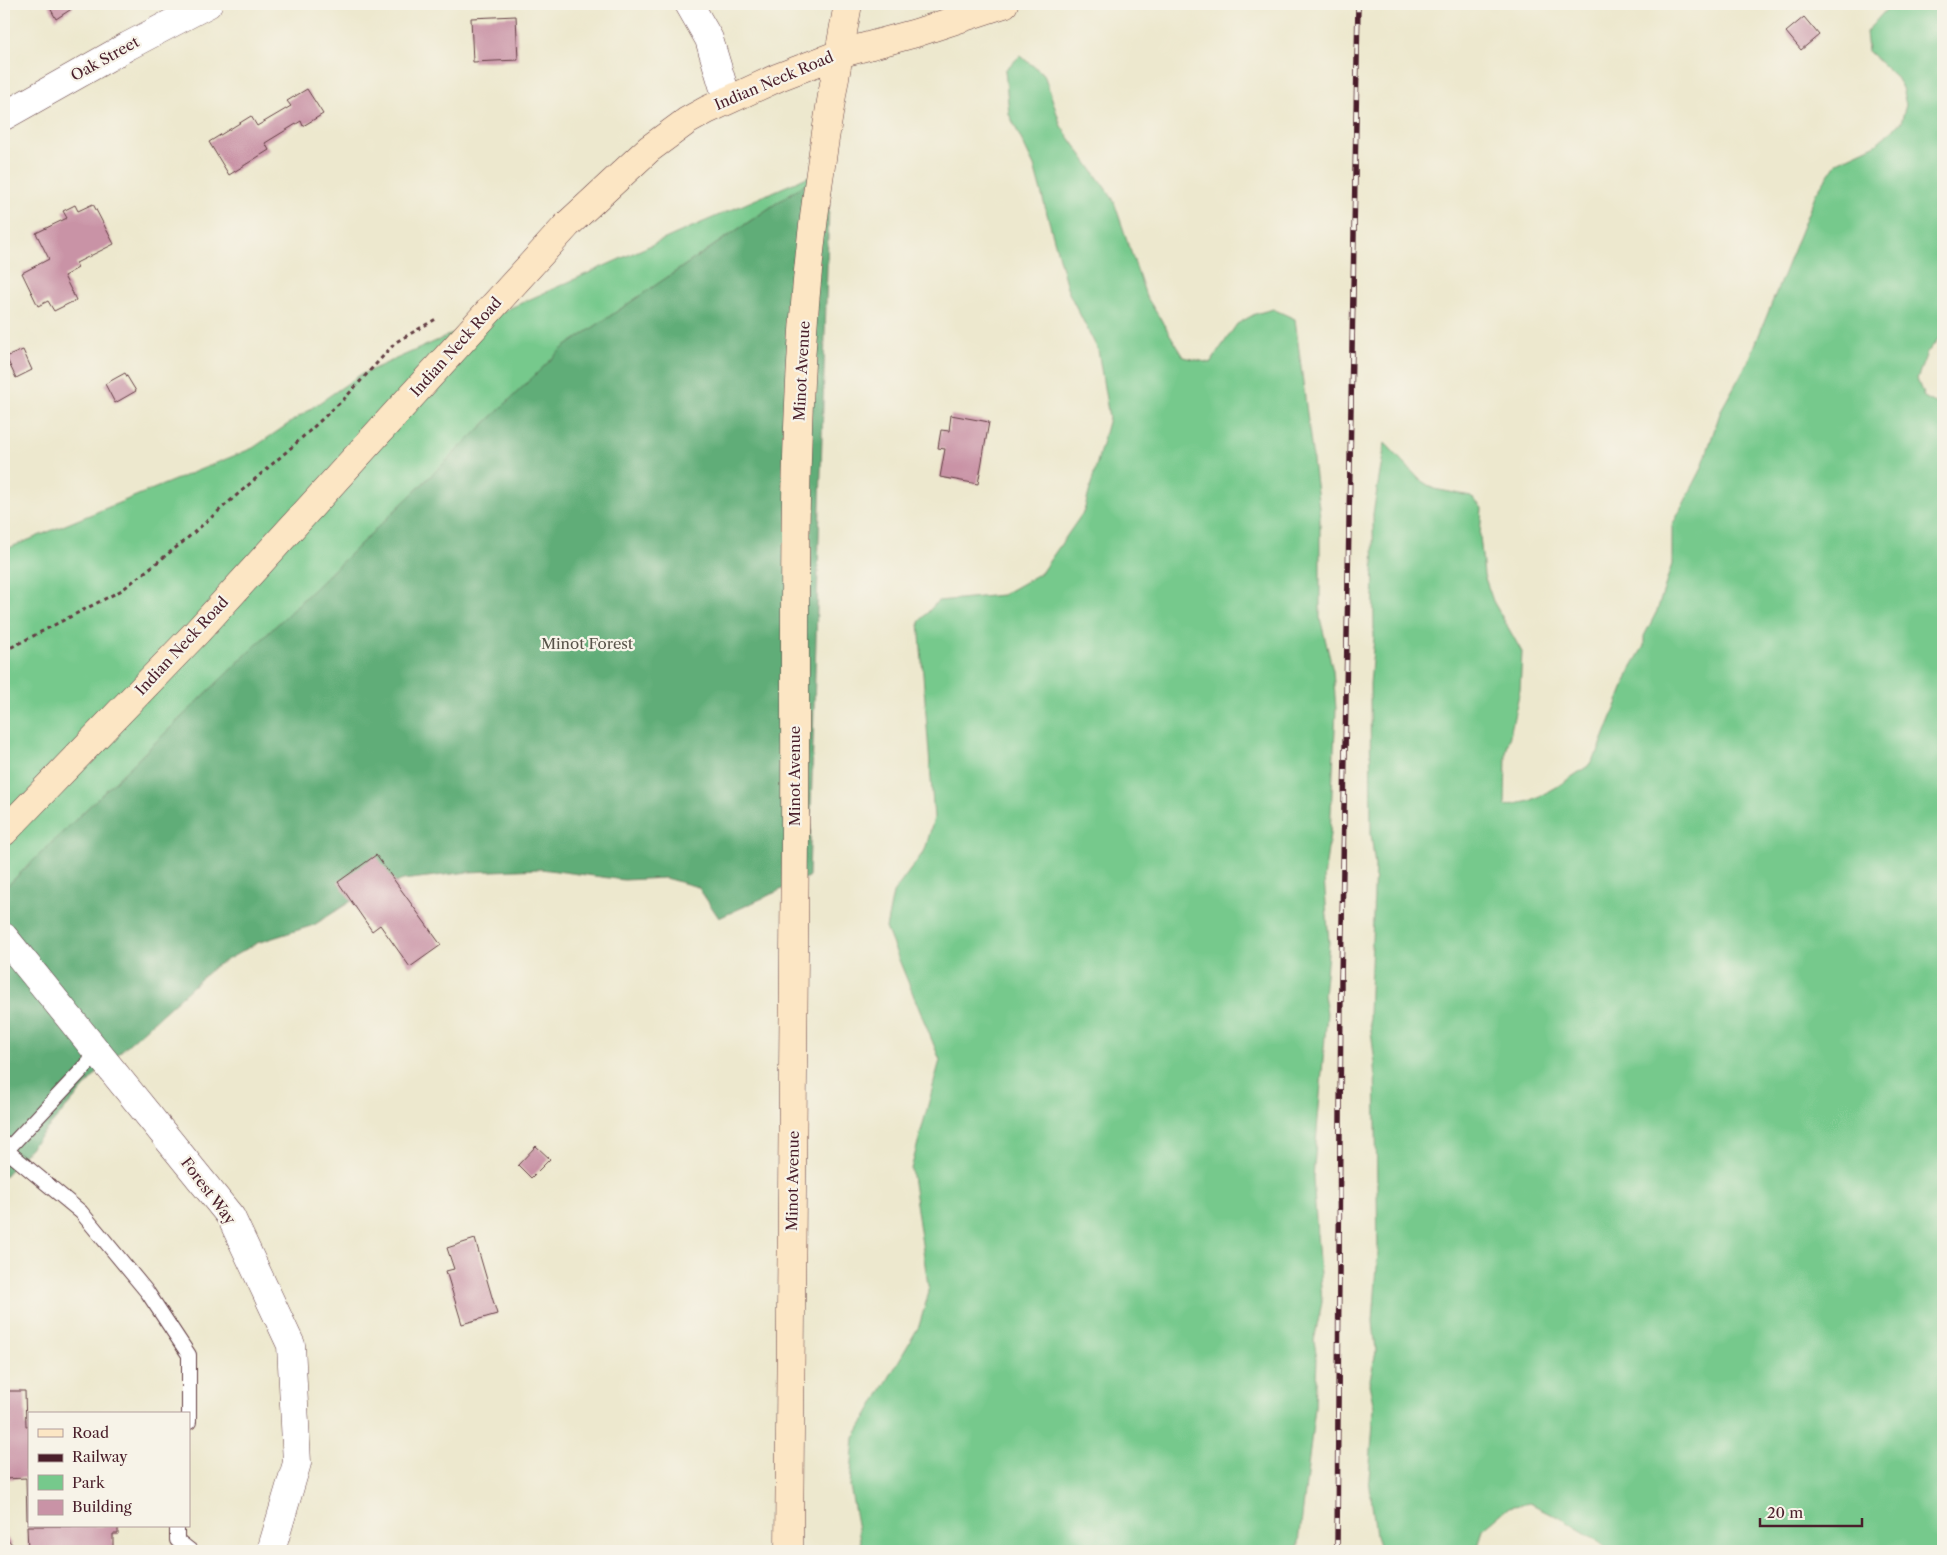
<svg xmlns="http://www.w3.org/2000/svg" width="1947" height="1555" font-family="'Libre Caslon Text',serif">
  <rect width="100%" height="100%" fill="#f7f3e8"/>
  <filter id="ink" filterUnits="userSpaceOnUse"><feTurbulence type="fractalNoise" baseFrequency=".02" numOctaves="2"/><feDisplacementMap in="SourceGraphic" scale="10" xChannelSelector="R" yChannelSelector="G"/><feConvolveMatrix kernelMatrix="1 2 1 2 8 2 1 2 1" color-interpolation-filters="sRGB"/></filter>
  <filter id="wash" filterUnits="userSpaceOnUse"><feTurbulence type="fractalNoise" baseFrequency=".0096" numOctaves="4" result="noise"/><feDisplacementMap in="SourceGraphic" scale="20" xChannelSelector="R" yChannelSelector="G"/><feGaussianBlur stdDeviation="1.12" result="paint"/><feColorMatrix in="noise" values="0 0 0 0 0 0 0 0 0 0 0 0 0 0 0 0 0 1.4 0 .05"/><feComposite in="paint" operator="in"/></filter>
  <g filter="url(#wash)">
    <rect width="100%" height="100%" fill="#ede8ce"/>
    <path fill="#76c98c" stroke="#60745c" d="M1891 4H1943V333L1927 353 1917 379 1924 397 1943 407V1551H1609L1595 1539 1564 1520 1530 1503 1509 1507 1483 1529 1477 1551H1381L1376 1536 1369 1479 1374 1408 1369 1384 1376 1352 1373 1321 1378 1253 1375 1063 1369 1016 1375 866 1371 833 1370 684 1374 637 1373 514 1385 443 1420 480 1434 489 1471 496 1482 508 1480 536 1484 575 1493 601 1522 652 1520 690 1506 753 1505 806 1530 801 1555 788 1588 766 1598 752 1632 666 1644 646V636L1657 611 1672 564V526L1701 470 1721 410 1749 360 1816 193 1837 162 1876 144 1901 122 1906 105 1902 88 1895 76 1868 51 1866 32Z
      M1020 56 1044 74 1061 126 1113 199 1146 296 1184 357 1210 363 1237 324 1255 314 1273 309 1295 319 1320 516V618L1333 671 1336 709 1330 834 1324 878 1329 942 1324 995 1327 1013 1313 1178 1322 1302 1314 1341 1317 1358 1315 1407 1298 1551H862L850 1486 854 1438 919 1326 929 1292 911 1169 940 1060 886 928 893 893 925 850 934 818 919 622 938 601 1002 595 1041 573 1084 511 1109 418 1098 350 1068 291 1034 166 1009 114 1005 70Z
      M828 168 563 348 4 889V550L253 448 360 375 685 230Z"/>
    <path fill="#60ad78" stroke="#556652" d="M830 167 809 877 719 918 698 887 665 878 624 880 541 869 468 872 403 880 353 900 314 925 257 943 214 967 99 1071 4 1177V889L563 348Z"/>
    <g id="blocks">
      <path fill="#c993a6" d="M48 4H70L73 8 56 19Z
        M516 16 518 60 473 62 471 18Z
        M1804 17 1819 35 1801 50 1786 32Z
        M307 89 323 114 303 126 301 121 265 143 269 150 229 175 209 142 251 116 257 126 291 106 287 101Z
        M93 204 114 244 76 263 78 268 64 276 76 300 54 311 48 301 38 306 22 273 49 259 36 233 67 218 63 211 75 205 78 211Z
        M23 350 32 370 16 378 6 357Z
        M125 373 136 391 115 403 105 384Z
        M951 415 989 422 978 484 940 477 945 449 938 448 941 430 949 431Z
        M376 855 441 945 410 967 380 925 372 931 338 882Z
        M536 1146 550 1159 531 1178 518 1165Z
        M475 1239 497 1314 462 1324 446 1271 454 1269 447 1248Z
        M4 1391H25L26 1426H29V1520H27L26 1478 4 1479Z
        M27 1526H118V1534H113V1551H28Z
        M4 1535 12 1544 4 1551Z"/>
    </g>
  </g>
  <g filter="url(#ink)">
    <use href="#blocks" fill-opacity="0" stroke="#623d43" stroke-width="1"/>
    <g fill="none" stroke-linecap="round" stroke-linejoin="round">
      <g stroke="#623d43" stroke-width="16">
        <path id="lane" d="M6 1150 81 1212 148 1293 189 1355V1422
          M4 1153 98 1053
          M177 1526V1540L191 1551"/>
      </g>
      <g stroke="#623d43" stroke-width="29">
        <path id="street" d="M689 4 709 39 727 99
          M4 116 128 46 208 4
          M4 937 231 1217 291 1345 297 1463 271 1551"/>
      </g>
      <g stroke="#623d43" stroke-width="29">
        <path id="secondary" d="M4 832 196 633 568 224 649 149 687 121 707 110 779 77 839 54 916 33 1004 4
          M789 1551C793 1312 794 1073 795 834 796 658 791 480 805 304 813 204 830 103 848 4"/>
      </g>
      <path stroke="#623d43" stroke-width="3" stroke-dasharray="4 4" stroke-linecap="butt" d="M4 651 122 590 183 542 293 446 345 398 396 342 436 319"/>
      <use href="#lane" stroke="#fff" stroke-width="14"/>
      <use href="#street" stroke="#fff" stroke-width="28"/>
      <use href="#secondary" stroke="#fce6c4" stroke-width="28"/>
      <g stroke="#4a1f2b" stroke-width="5.5">
        <path id="rail" d="M1337 1551 1341 983 1358 4"/>
      </g>
      <use href="#rail" stroke="#f7f3e8" stroke-width="4" stroke-dasharray="11" stroke-linecap="butt"/>
    </g>
  </g>
  <g text-anchor="middle" stroke-width="4.5" stroke-linejoin="round" paint-order="stroke">
    <g font-size="15" fill="#4a1f2b" stroke="#f7f3e8">
      <text transform="translate(105 59) rotate(-29)" y="5">Oak Street</text>
      <text transform="translate(774 81) rotate(-23)" y="5">Indian Neck Road</text>
      <text transform="translate(456 347) rotate(-48)" y="5">Indian Neck Road</text>
      <text transform="translate(802 371) rotate(-87)" y="5">Minot Avenue</text>
      <text transform="translate(182 646) rotate(-47)" y="5">Indian Neck Road</text>
      <text transform="translate(795 776) rotate(-90)" y="5">Minot Avenue</text>
      <text transform="translate(793 1181) rotate(-89)" y="5">Minot Avenue</text>
      <text transform="translate(208 1191) rotate(53)" y="5">Forest Way</text>
    </g>
    <g font-size="15" fill="#575248" stroke="#f7f3e8">
      <text x="587" y="649">Minot Forest</text>
    </g>
  </g>
  <rect width="1947" height="1555" fill="none" stroke="#f7f3e8" stroke-width="20"/>
  <rect x="28" y="1412" width="162" height="115" fill="#f7f3e8" stroke="#b29e9c"/>
  <rect x="38" y="1429" width="25" height="8" fill="#fce6c4" stroke="#b29e9c"/>
  <text x="72" y="1438" font-size="15" fill="#4a1f2b">Road</text>
  <rect x="38" y="1454" width="25" height="8" fill="#4a1f2b" stroke="#b29e9c"/>
  <text x="72" y="1462" font-size="15" fill="#4a1f2b">Railway</text>
  <rect x="38" y="1475" width="25" height="15" fill="#76c98c" stroke="#b29e9c"/>
  <text x="72" y="1488" font-size="15" fill="#4a1f2b">Park</text>
  <rect x="38" y="1500" width="25" height="15" fill="#c993a6" stroke="#b29e9c"/>
  <text x="72" y="1512" font-size="15" fill="#4a1f2b">Building</text>
  <path d="M1760 1518v8h102v-8" fill="none" stroke="#4a1f2b" stroke-width="2.5"/>
  <text x="1767" y="1518" font-size="15" fill="#4a1f2b" stroke="#f7f3e8" stroke-width="4" paint-order="stroke">20 m</text>
</svg>
